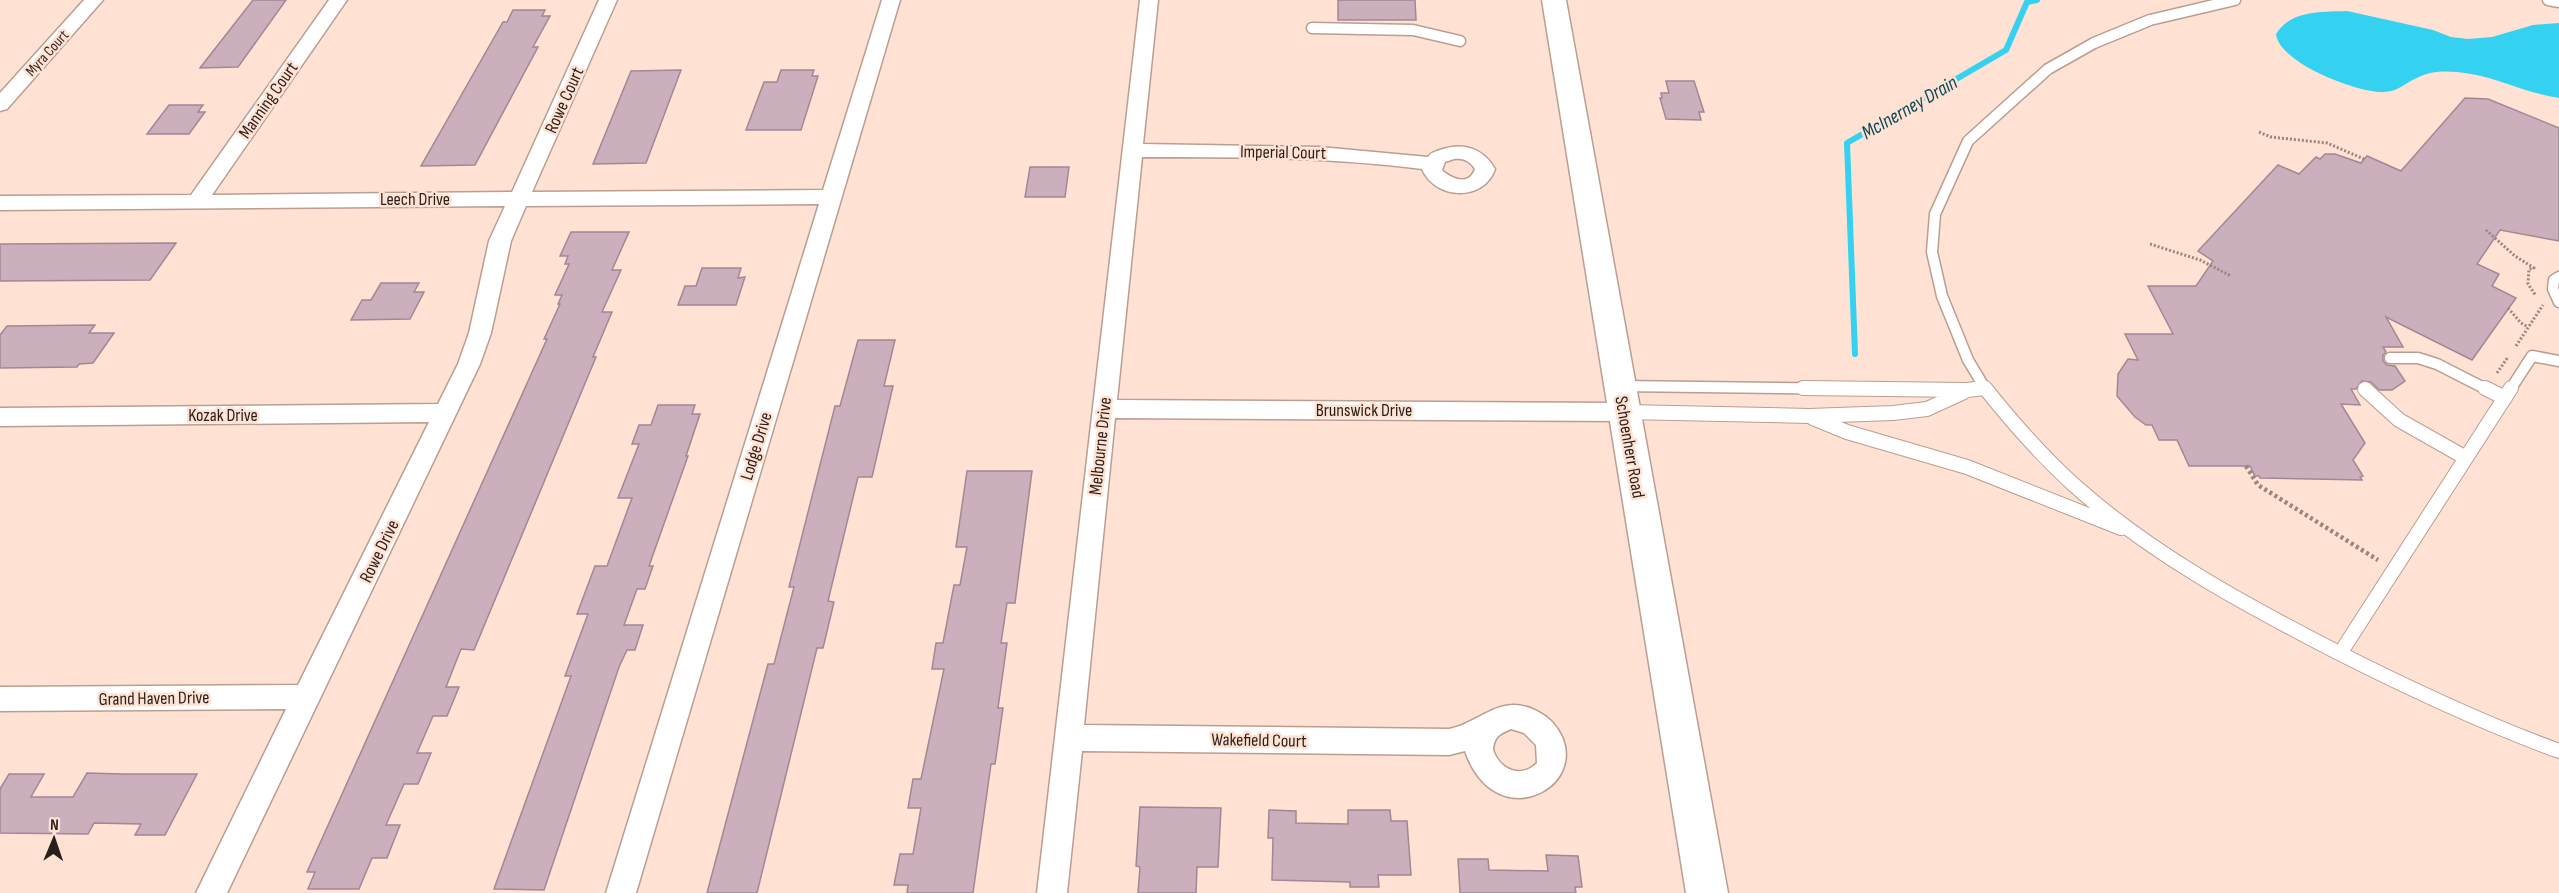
<svg xmlns="http://www.w3.org/2000/svg" width="2559" height="893" font-family="'Sofia Sans Condensed',sans-serif">
  <rect width="100%" height="100%" fill="#ffe2d4"/>
  <path fill="#34d1f0" d="M2347 11 2433 30 2451 37 2468 39 2492 37 2533 25 2559 23V98C2524 93 2493 75 2457 72 2443 71 2430 71 2417 78 2405 83 2397 92 2384 92 2358 93 2279 63 2276 34 2291 10 2321 12 2347 11Z"/>
  <g fill="none" stroke-linecap="round" stroke-linejoin="round">
    <path stroke="#34d1f0" stroke-width="6" d="M1855 354 1847 143 2006 50 2027 2 2037 0"/>
  </g>
  <path fill="#cbafbd" stroke="#a28794" stroke-width="1.5" d="M253 0H286L238 67 200 68Z
    M1338 0H1415L1416 20H1338Z
    M513 10H545L542 16H550L533 47H538L475 165 421 166 503 22H507Z
    M681 70 646 163 593 164 631 71Z
    M781 70H814L812 76H818L801 130H746L764 82H777Z
    M1666 81H1694L1704 112H1699L1701 120 1666 119 1660 98H1662L1661 93H1669Z
    M2465 98 2488 99 2559 128V241L2500 230 2477 264 2499 274 2492 286 2516 298 2472 360 2386 317 2403 347H2383L2386 352 2383 355V361L2387 365 2395 366 2405 381 2392 390H2379L2371 382 2362 381 2356 389H2351L2360 405 2341 404 2365 443 2353 460 2363 476 2360 477 2362 480 2260 478 2259 476H2255L2250 466H2189L2177 440H2159L2152 425H2146L2135 417 2117 396 2118 374 2128 359 2138 360 2125 334H2173L2148 286H2196L2213 261 2198 251 2278 165 2299 174 2316 157 2320 159 2325 154H2335L2361 163 2367 156 2401 171Z
    M169 105H203L198 112H205L189 134H147Z
    M1030 167H1069L1065 197H1025Z
    M571 232H629L612 270H621L602 312H612L593 357H596L474 650 461 649 446 687H459L447 716H433L417 753H431L418 784H404L386 825H400L387 858H372L359 889H308L315 872H307L547 339H544L560 304H558L562 295H555L569 264H565L568 256H560Z
    M176 243 150 280 0 281V244Z
    M702 268H741L738 278 745 277 736 305H678L685 286H696Z
    M381 283H419L414 292H424L410 319 351 320 362 300H371Z
    M95 325 89 333H114L93 363 79 364 77 367 0 368V335L7 326Z
    M858 340H895L884 386H893L872 477H858L828 601 834 602 823 648H817L757 893H707L768 664H774L794 587H789L835 406H840Z
    M658 405H695L692 414H700L686 456H688L649 566H653L645 589H637L624 625H643L635 650H627L619 667 544 890 494 889 571 676H565L588 614H577L595 566H607L632 498H618L639 444H632L639 425H651Z
    M967 471H1032L1015 603H1007L1001 643H1007L998 708H1003L995 764H991L973 893H907L908 885H894L900 854H913L921 808H908L913 779H921L944 669H932L936 643H943L954 585H960L967 547H956Z
    M87 773 122 774H197L165 835H135L141 824 94 823 88 834 0 833V789L9 774H44L31 797H73Z
    M1140 807 1221 808 1218 867H1197L1196 893H1138L1140 867 1136 866Z
    M1269 810 1296 811V823L1348 824V810H1390L1391 821H1407L1411 875H1378L1379 887H1350V882L1272 880 1273 838H1268Z
    M1546 855 1578 856 1582 887H1575L1576 893H1460L1458 859H1488L1489 870 1548 871Z"/>
  <g fill="none" stroke-linecap="round" stroke-linejoin="round">
    <g stroke="#b99e91" stroke-width="13">
      <path id="lane-far1" d="M2548 0 2559 2
        M1312 28 1413 30 1460 41
        M2559 277 2554 280 2553 289 2559 302
        M2390 358H2418L2437 364 2488 390
        M1620 386 1934 390
        M1970 390 1985 388
        M1986 390 1968 360 1942 296 1932 252 1935 214 1968 141 2048 69 2094 43 2150 20 2235 0
        M2510 390 2532 356 2559 361"/>
    </g>
    <g stroke="#b99e91" stroke-width="16">
      <path id="lane" d="M1803 388 1967 390 1984 388
        M1985 388C2012 422 2042 456 2074 485 2151 554 2244 604 2335 651 2408 688 2482 723 2559 751
        M2485 388 2505 398
        M2365 389 2399 420 2466 458
        M1626 412 1809 416 1893 413 1927 409 1964 392
        M1813 418 1847 432 1967 467 2121 528
        M2341 652 2511 388"/>
    </g>
    <g stroke="#b99e91" stroke-width="3">
      <path id="street" d="M84 0H103L7 109 0 111V93Z
        M329 0H347L212 195 512 192 599 0H617L532 192 823 190 882 0H900L636 893H606L819 204 526 206 511 241 491 333 480 364 227 893H196L286 709 0 711V687L298 685 429 422 0 426V408L438 404 458 364 469 333 489 241 505 206 0 210V196L191 195Z
        M1140 0H1158L1143 144 1320 147 1428 157C1431 152 1435 152 1440 150 1463 142 1483 148 1495 169 1484 202 1435 200 1422 169 1329 157 1236 157 1142 157L1117 400 1625 403 1633 406 1637 412 1633 418 1625 421 1115 418 1084 725 1449 729C1471 725 1490 706 1512 705 1526 704 1544 713 1553 723 1602 781 1497 843 1465 751L1449 755 1082 751 1067 893H1037ZM1454 159C1463 158 1470 161 1475 169 1469 185 1455 180 1444 172L1442 170 1445 162ZM1511 729 1524 733 1536 745 1537 763C1521 779 1500 770 1493 750 1494 737 1499 734 1511 729Z"/>
    </g>
    <g stroke="#b99e91" stroke-width="3">
      <path id="secondary" d="M1542 0H1566L1728 893H1686Z"/>
    </g>
    <path stroke="#9b867d" stroke-width="3" stroke-dasharray="2 2" stroke-linecap="butt" d="M2259 132 2271 137 2327 143 2364 159
      M2486 230 2515 256 2534 268 2529 269 2528 284 2536 296
      M2150 244 2200 260 2231 276
      M2508 308 2521 323 2528 327
      M2516 346 2543 305
      M2497 373 2508 357"/>
    <path stroke="#9b867d" stroke-width="4.5" stroke-dasharray="3 3" stroke-linecap="butt" d="M2246 466 2258 485 2378 560"/>
    <use href="#lane-far1" stroke="#fff" stroke-width="10"/>
    <use href="#lane" stroke="#fff" stroke-width="14"/>
    <use href="#street" fill="#fff" fill-rule="evenodd"/>
    <use href="#secondary" fill="#fff" fill-rule="evenodd"/>
  </g>
  <g text-anchor="middle" stroke-width="5" stroke-linejoin="round" paint-order="stroke">
    <g font-size="15" fill="#291f1a" stroke="#ffe2d4">
      <text transform="translate(47 53) rotate(-48)" y="5">Myra Court</text>
    </g>
    <g font-size="18" fill="#291f1a" stroke="#ffe2d4">
      <text transform="translate(268 100) rotate(-55)" y="6">Manning Court</text>
      <text transform="translate(564 100) rotate(-66)" y="6">Rowe Court</text>
      <text transform="translate(1283 152) rotate(1)" y="6">Imperial Court</text>
      <text x="415" y="205">Leech Drive</text>
      <text x="1364" y="416">Brunswick Drive</text>
      <text x="223" y="421">Kozak Drive</text>
      <text transform="translate(756 446) rotate(-73)" y="6">Lodge Drive</text>
      <text transform="translate(1100 446) rotate(-84)" y="6">Melbourne Drive</text>
      <text transform="translate(1630 447) rotate(80)" y="6">Schoenherr Road</text>
      <text transform="translate(379 551) rotate(-64)" y="6">Rowe Drive</text>
      <text transform="translate(154 698) rotate(-1)" y="6">Grand Haven Drive</text>
      <text transform="translate(1259 740) rotate(1)" y="6">Wakefield Court</text>
    </g>
    <g font-size="20" font-style="italic" fill="#094c58" stroke="#ffe2d4">
      <text transform="translate(1909 107) rotate(-30)" y="7">McInerney Drain</text>
    </g>
  </g>
  <g transform="translate(54 839) rotate(2)" stroke="#ffe2d4" stroke-width="4.5" paint-order="stroke">
  <path d="M0-4.5L10 22L0 15L-10 22Z" fill="#291f1a"/>
  <text y="-9" font-size="16" font-weight="bold" text-anchor="middle" fill="#291f1a">N</text>
  </g>
</svg>
